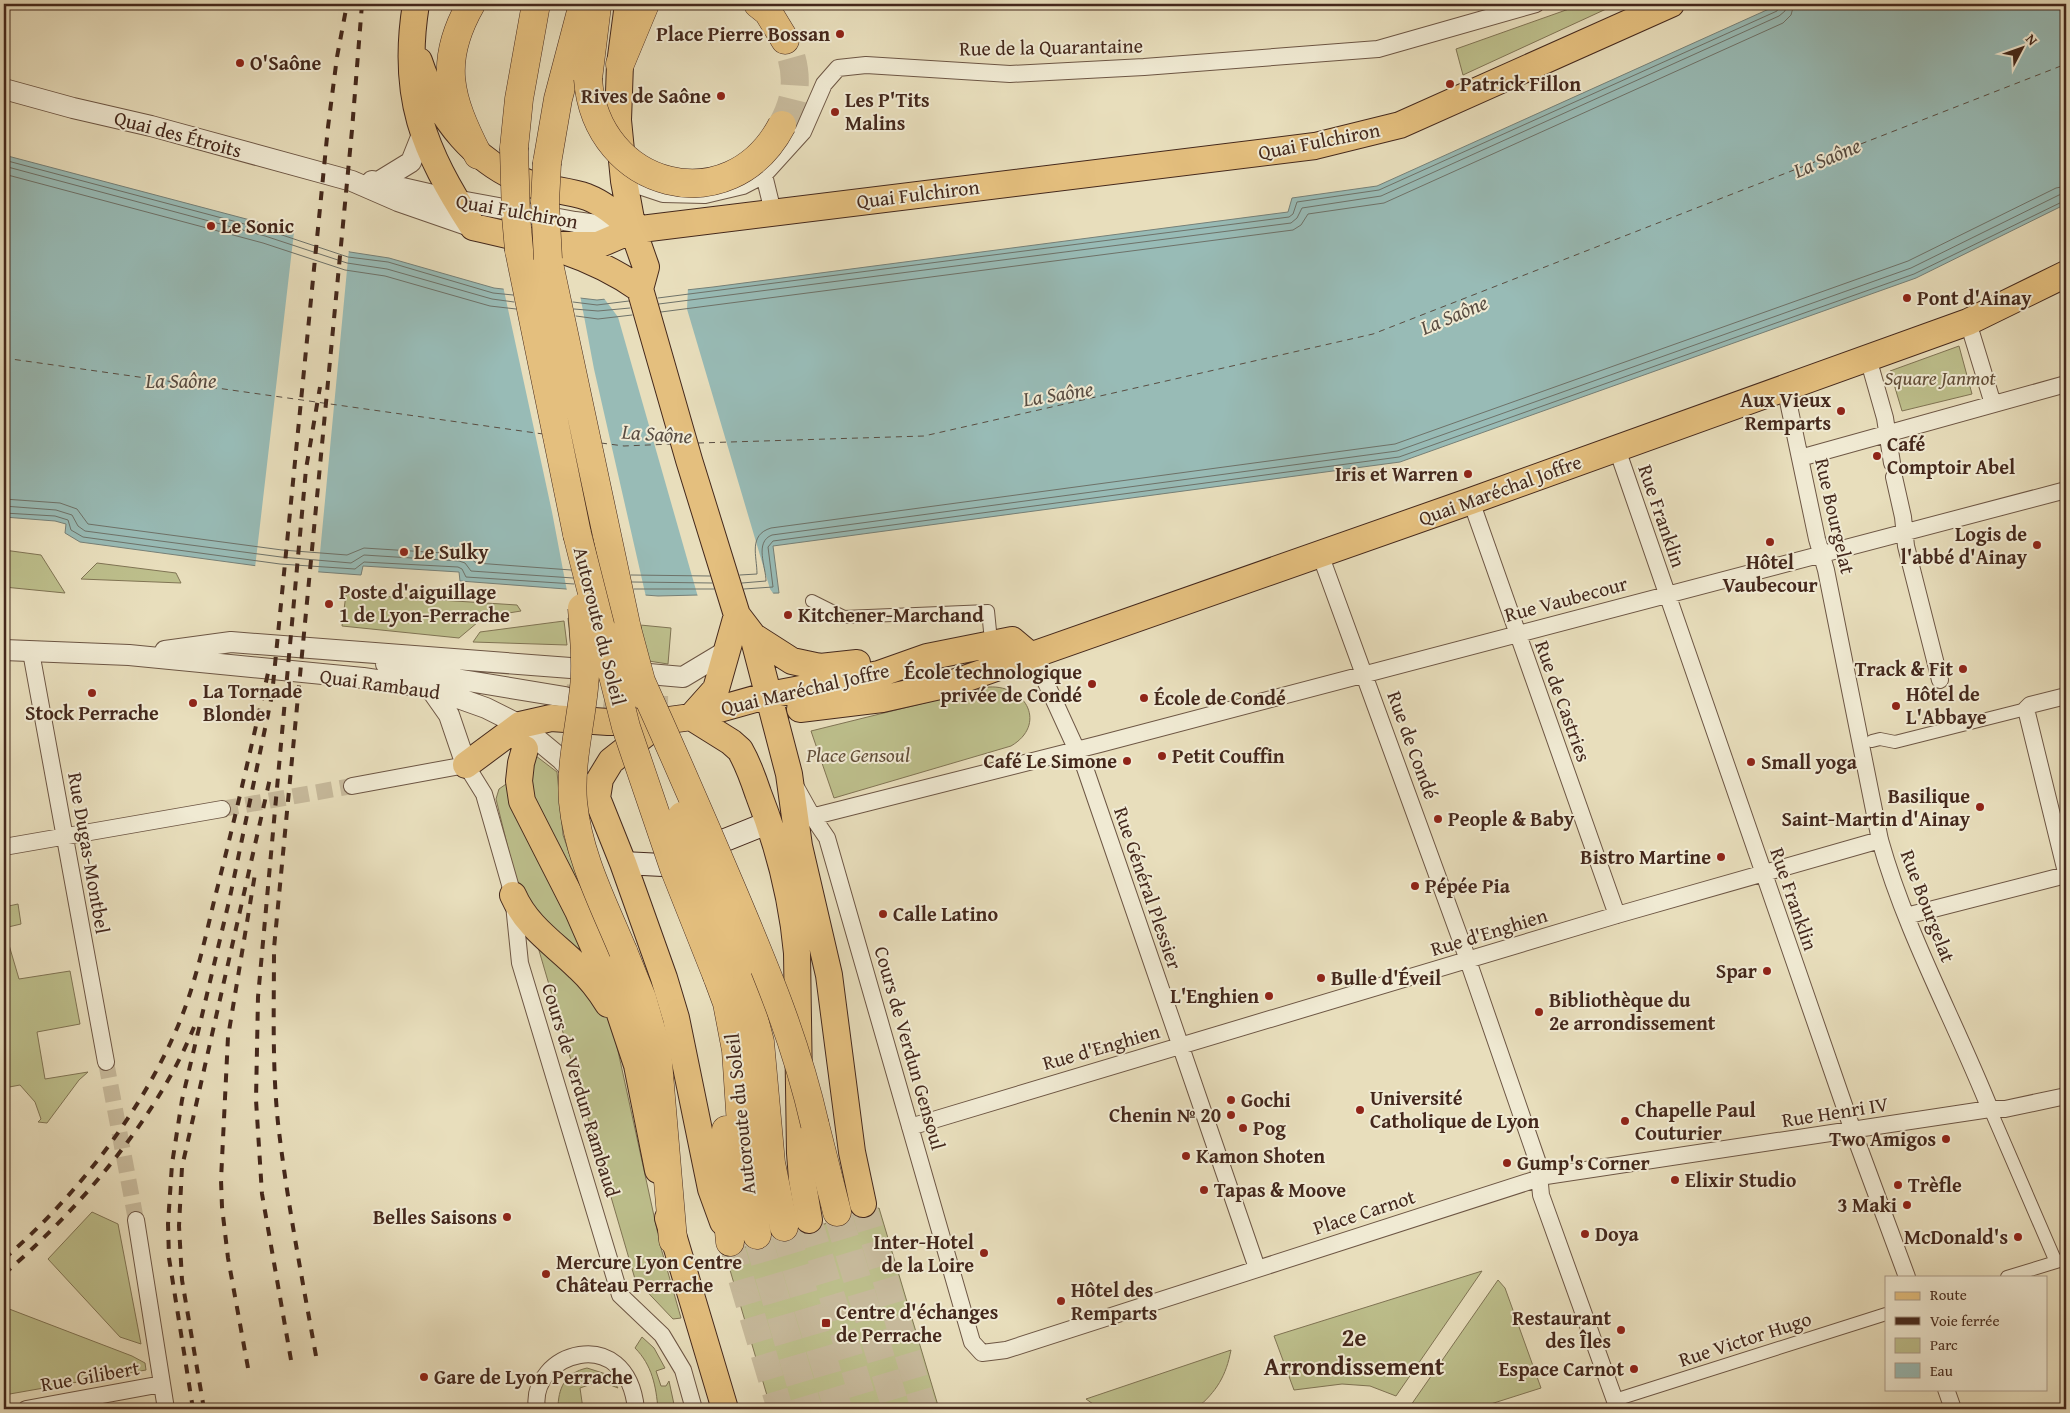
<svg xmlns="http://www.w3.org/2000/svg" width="2070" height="1413" font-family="'Gentium Book Plus',serif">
  <rect width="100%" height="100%" fill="#e8debc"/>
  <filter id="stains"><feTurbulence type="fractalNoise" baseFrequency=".004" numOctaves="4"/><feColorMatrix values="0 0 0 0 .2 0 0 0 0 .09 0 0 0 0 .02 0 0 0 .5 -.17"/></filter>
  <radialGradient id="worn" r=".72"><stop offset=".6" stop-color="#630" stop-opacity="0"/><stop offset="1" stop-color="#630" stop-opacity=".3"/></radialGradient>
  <path fill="#bdbf8c" stroke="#807454" d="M1583 4H1617L1463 75 1456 49Z
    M1959 346 1972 394 1902 411 1890 371Z
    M4 550 41 555 65 593 4 587Z
    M97 563 176 573 181 583 81 579Z
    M346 594 517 605 521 611 484 617 459 638 342 626Z
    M568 618 671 628 668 664 571 649Z
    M564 621 567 645 473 642 480 632Z
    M989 687C1027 685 1047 725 1011 746L834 798 811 731Z
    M536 756 557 772 563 835 579 882 573 875 531 794 530 773Z
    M509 782 586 951 566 944 520 897 496 799 499 789Z
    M18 904 21 924 4 928 19 979 70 971 80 1024 37 1032 45 1079 88 1072 79 1080 47 1123 38 1122 41 1119 35 1102 20 1085 4 1088V907Z
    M538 947 599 1001 611 1019 661 1248 681 1318 673 1319 635 1279Z
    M879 1208 939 1409H771L725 1253Z
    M92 1212 118 1224 141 1344 120 1337 48 1259Z
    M1482 1271 1396 1396 1370 1386 1342 1384 1294 1390 1274 1336Z
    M1498 1280 1505 1288 1541 1388 1475 1409H1415L1411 1405Z
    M4 1307 132 1356 145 1363 146 1370 4 1395Z
    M642 1337 654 1348 665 1368 656 1371 661 1386H666L669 1381 675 1409H658C656 1386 652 1365 635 1348Z
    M1231 1350C1226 1376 1217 1391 1196 1409H1100L1086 1399Z
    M587 1368 609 1375 618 1388 600 1381 580 1388 583 1409H558C558 1388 565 1373 587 1368Z"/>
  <path fill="#98bbb6" stroke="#768078" d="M1780 4H2066V204L1916 278 1400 462 773 546 779 593 658 596 460 581 459 572 363 566 361 575 280 569 80 542 65 533 66 524 55 521 4 517V155L269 225 350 252 389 258 494 288 597 300 713 287 1288 212 1292 198 1377 186Z"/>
  <path fill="#e8debc" d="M294 232 349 249 318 574 255 568Z
    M503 286 580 295 594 369 646 597 567 591 552 512Z
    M688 287 687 309 770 589 775 596 698 597 618 317 603 297Z"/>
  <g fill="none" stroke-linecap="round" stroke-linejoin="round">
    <path stroke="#6e7269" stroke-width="1" d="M4 160 267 230 348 257 388 262 493 293 513 295
      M4 166 265 236 347 263 387 269 492 299 514 302
      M4 174 263 243 345 270 385 276 490 306 516 309
      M658 298 1289 217 1293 214 1297 202 1379 190 1777 11 1780 4
      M573 302 597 305 629 301
      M659 304 1291 223 1297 218 1302 208 1381 196 1779 16 1785 11 1786 4
      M574 309 598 311 630 308
      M661 312 1293 230 1301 225 1308 214 1384 203 1783 23 1791 15 1794 4
      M576 316 598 319 632 315
      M4 499 60 503 77 509 88 524 282 550 347 555 364 548 459 554 468 556 476 563 571 570
      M4 506 56 510 72 515 78 526 85 531 281 557 351 563 364 555 459 561 465 563 471 571 573 578
      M4 513 55 516 68 520 71 530 83 537 280 564 355 569 364 562 458 567 462 569 466 577 574 584
      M631 575 710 576
      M740 575 757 574C757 556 748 535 771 528L1395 444 1908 261 2056 188 2066 186
      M632 582 712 583
      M742 583 766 581C766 567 754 542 772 535L1397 451 1911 268 2059 195 2066 193
      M634 589H714
      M744 589 773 587 768 547 773 541 1399 457 1914 274 2066 200"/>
    <path stroke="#594d42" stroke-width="1" stroke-dasharray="6 5" stroke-linecap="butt" d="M4 358 543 434
      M601 443 624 446 672 444
      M698 443 924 436 1373 334 2066 64"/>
    <path stroke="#c7ba9c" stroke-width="16" stroke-dasharray="16 8" stroke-linecap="butt" d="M222 809 352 786
      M106 1062 136 1220"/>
    <path stroke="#c7ba9c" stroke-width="26" stroke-dasharray="26 13" stroke-linecap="butt" d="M565 697 643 709H672
      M863 1204 924 1409
      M809 1220 866 1409
      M730 1242 780 1409"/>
    <path stroke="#c7ba9c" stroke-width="28" stroke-dasharray="28 14" stroke-linecap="butt" d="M782 125C798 96 799 71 785 40
      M837 1212 896 1409
      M784 1227 838 1409
      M757 1235 808 1409"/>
    <g stroke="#6d5644" stroke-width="14">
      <path id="pedestrian" d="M812 601 844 617 988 611 990 631
        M1872 741 1880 739 1895 742 2026 709
        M1990 1109 2056 1262
        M2007 1277 2066 1259
        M1615 1400 1886 1314"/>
    </g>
    <g stroke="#6d5644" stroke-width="18">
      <path id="minor" d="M764 175 773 212
        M624 181 663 194 705 195 743 186 764 175 803 132 824 84 838 68 866 65 1010 74 1144 67 1378 49 1536 4
        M1968 322 1993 404
        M1868 358 1885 418 1892 463
        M1785 387 1817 539 1826 570 1880 840C1906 933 1954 1019 1990 1109
        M1617 449 1853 1131 1907 1277
        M1800 458 2066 384
        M1894 477 1903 517 1906 546 1940 680
        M1471 501 1617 915
        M1320 554 1463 946 1538 1163 1541 1195 1618 1409
        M31 652 106 1062
        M1031 656 1037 663 1085 768 1257 1268
        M2066 696 2030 705 2026 709 2066 872
        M352 786 466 765 484 794 513 895 520 963 620 1295 662 1335 683 1370 694 1409
        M797 789 812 816 827 838 972 1342 982 1353 1006 1350 1546 1176 1990 1109H2005L2066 1096
        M803 819 1100 744 2066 490
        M4 847 222 809
        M1906 916 2066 875
        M910 1127 1617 915 1880 840
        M136 1220 166 1409
        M1946 1389 1953 1409
        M26 1409 162 1384
        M537 1409C528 1353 627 1321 636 1409"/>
    </g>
    <g stroke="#6d5644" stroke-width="22">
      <path id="tertiary" d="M4 89 73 108 151 126 352 181 398 201 473 227
        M372 181 455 200 575 222 633 230
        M380 181 411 162 423 132
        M4 650 129 655 363 678 430 688 486 708 520 725 561 759 579 779
        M165 651 231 642 597 670
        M386 664 444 677 565 697
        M626 672 683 677 728 650
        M430 688 449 715 466 765"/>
    </g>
    <g stroke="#44281c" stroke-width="24">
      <path id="secondary" d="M623 863 663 865 770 822"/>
    </g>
    <g stroke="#44281c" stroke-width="28">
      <path id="primary" d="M416 4C401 96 423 150 473 227 534 241 587 252 640 289
        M628 4 620 64 618 120 624 181 633 230 646 267 640 289 689 460 737 615 753 636 789 774 799 846 829 975 852 1152 863 1204
        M419 61C438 118 476 166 534 185 551 190 570 191 587 197 605 204 619 216 633 230
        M553 245H598L633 230 1315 146 1400 125 1671 4
        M753 636 792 661 820 667 857 663
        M800 709 882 699 953 683 1471 501 1968 322 2066 274
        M691 717 731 742 740 750C748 764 753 778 758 793 778 844 792 898 797 953L800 1153 802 1179 809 1220
        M691 717 716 689 737 615
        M649 731 611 761 600 779 597 798 623 863 664 978 676 1018 711 1189 723 1222
        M525 749 521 763 519 781 522 801 578 911 610 984 637 1065 658 1170
        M466 765 520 725 551 718 608 722 662 721 691 717 769 695 879 674 927 657 1012 640 1031 656
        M513 895C527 927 555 944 579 968 591 979 600 991 608 1004
        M668 1218 725 1409"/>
    </g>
    <g stroke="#44281c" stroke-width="29">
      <path id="trunk" d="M471 4C438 62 449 98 478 155
        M758 4 768 12 785 40
        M620 64 645 4
        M588 79 597 6
        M514 148 519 99 536 4
        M547 163 558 99 583 4
        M519 250 577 534
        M548 259 627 629
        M623 951 642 998 657 1050 673 1240
        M740 965 760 1042 771 1163 784 1227
        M717 976 727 1003 736 1050 744 1170 757 1235
        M815 1125 837 1212
        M726 1130 724 1177 730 1242"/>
    </g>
    <use href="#pedestrian" stroke="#f0ead3" stroke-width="12"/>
    <use href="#minor" stroke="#f0ead3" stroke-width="16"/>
    <use href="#tertiary" stroke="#f0ead3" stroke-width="20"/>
    <use href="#secondary" stroke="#f0ead3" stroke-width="22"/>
    <use href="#primary" stroke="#e4bf7e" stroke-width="26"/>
    <use href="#trunk" stroke="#e4bf7e" stroke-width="28"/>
    <path stroke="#44281c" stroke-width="4" stroke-dasharray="9 9" stroke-linecap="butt" d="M4 1259C74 1198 136 1120 174 1035 194 991 204 943 215 897 234 823 251 748 268 673
      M4 1274C78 1211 158 1117 194 1027
      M316 1356C302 1278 287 1201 278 1123 272 1065 274 1006 274 948L352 130 362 4
      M291 1360 262 1194 256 1100 258 997 306 469 320 387
      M248 1368 228 1258 222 1207 221 1180 228 1037 255 874
      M193 1409 169 1258 168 1224 172 1164 182 1100 230 897 272 695 328 127 337 57 347 4
      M204 1409 182 1280 179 1226 182 1167 271 774"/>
    <g stroke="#44281c" stroke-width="29" stroke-linecap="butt">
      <path id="trunk-bridge" d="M588 79C596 189 730 224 782 125
        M514 148 516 216 519 250
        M547 163 545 202 548 259
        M577 534 626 727 674 868 717 976
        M582 608C584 634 587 662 584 688 580 727 570 764 573 802 578 855 603 903 623 951
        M627 629 645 696
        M640 679C672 750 703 821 733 892 766 970 796 1041 815 1125
        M682 816 740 965"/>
    </g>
    <use href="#trunk-bridge" stroke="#e4bf7e" stroke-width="28"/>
  </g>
  <g fill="#8f2418" stroke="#f0ead3" stroke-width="2">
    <circle cx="840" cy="34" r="5"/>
    <circle cx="240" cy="63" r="5"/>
    <circle cx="1450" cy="84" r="5"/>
    <circle cx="721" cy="96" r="5"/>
    <circle cx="835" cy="112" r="5"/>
    <circle cx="211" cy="226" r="5"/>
    <circle cx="1907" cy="298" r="5"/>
    <circle cx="1841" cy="411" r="5"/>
    <circle cx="1877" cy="456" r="5"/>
    <circle cx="1468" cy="474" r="5"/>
    <circle cx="1770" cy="542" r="5"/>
    <circle cx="2037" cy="545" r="5"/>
    <circle cx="404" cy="552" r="5"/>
    <circle cx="329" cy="604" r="5"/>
    <circle cx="788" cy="615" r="5"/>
    <circle cx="1963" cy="669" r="5"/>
    <circle cx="1092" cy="684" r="5"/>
    <circle cx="92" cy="693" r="5"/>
    <circle cx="1144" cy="698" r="5"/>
    <circle cx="193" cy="703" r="5"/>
    <circle cx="1896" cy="706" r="5"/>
    <circle cx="1162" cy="756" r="5"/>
    <circle cx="1127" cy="761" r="5"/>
    <circle cx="1751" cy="762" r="5"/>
    <circle cx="1980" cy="807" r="5"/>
    <circle cx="1438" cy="819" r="5"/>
    <circle cx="1721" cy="857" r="5"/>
    <circle cx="1415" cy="886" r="5"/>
    <circle cx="883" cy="914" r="5"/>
    <circle cx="1767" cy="971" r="5"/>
    <circle cx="1321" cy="978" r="5"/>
    <circle cx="1269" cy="996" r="5"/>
    <circle cx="1539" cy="1012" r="5"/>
    <circle cx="1231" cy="1100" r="5"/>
    <circle cx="1360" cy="1110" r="5"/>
    <circle cx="1231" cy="1115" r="5"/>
    <circle cx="1625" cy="1121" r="5"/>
    <circle cx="1243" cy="1128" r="5"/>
    <circle cx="1946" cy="1139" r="5"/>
    <circle cx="1186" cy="1156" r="5"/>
    <circle cx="1507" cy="1163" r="5"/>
    <circle cx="1675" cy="1180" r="5"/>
    <circle cx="1898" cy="1185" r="5"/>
    <circle cx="1204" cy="1190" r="5"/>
    <circle cx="1907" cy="1205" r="5"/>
    <circle cx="507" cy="1217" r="5"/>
    <circle cx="1585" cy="1234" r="5"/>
    <circle cx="2018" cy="1237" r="5"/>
    <circle cx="984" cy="1253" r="5"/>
    <circle cx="546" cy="1274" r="5"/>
    <circle cx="1061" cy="1301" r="5"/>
    <rect x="821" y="1318" width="10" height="10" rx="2.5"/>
    <circle cx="1621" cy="1330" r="5"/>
    <circle cx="1634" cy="1369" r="5"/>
    <circle cx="424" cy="1377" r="5"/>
  </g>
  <g text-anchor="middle" stroke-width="4" stroke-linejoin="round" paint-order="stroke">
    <g font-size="20" font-weight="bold" fill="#44281c" stroke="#f0ead3" text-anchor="start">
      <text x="830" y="41" text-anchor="end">Place Pierre Bossan</text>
      <text x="250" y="70">O'Saône</text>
      <text x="1460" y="91">Patrick Fillon</text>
      <text x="711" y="103" text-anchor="end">Rives de Saône</text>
      <text x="845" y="107">Les P'Tits<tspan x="845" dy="23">Malins</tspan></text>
      <text x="221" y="233">Le Sonic</text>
      <text x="1917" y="305">Pont d'Ainay</text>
      <text x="1831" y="407" text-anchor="end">Aux Vieux<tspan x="1831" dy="23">Remparts</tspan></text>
      <text x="1887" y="451">Café<tspan x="1887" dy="23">Comptoir Abel</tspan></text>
      <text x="1458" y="481" text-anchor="end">Iris et Warren</text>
      <text x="2027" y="541" text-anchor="end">Logis de<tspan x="2027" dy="23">l'abbé d'Ainay</tspan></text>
      <text x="414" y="559">Le Sulky</text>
      <text x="1770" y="569" text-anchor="middle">Hôtel<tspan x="1770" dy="23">Vaubecour</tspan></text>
      <text x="339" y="599">Poste d'aiguillage<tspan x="339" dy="23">1 de Lyon-Perrache</tspan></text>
      <text x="798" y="622">Kitchener-Marchand</text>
      <text x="1953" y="676" text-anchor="end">Track &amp; Fit</text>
      <text x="1082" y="679" text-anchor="end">École technologique<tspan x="1082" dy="23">privée de Condé</tspan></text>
      <text x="203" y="698">La Tornade<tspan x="203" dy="23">Blonde</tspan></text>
      <text x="1906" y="701">Hôtel de<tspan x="1906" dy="23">L'Abbaye</tspan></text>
      <text x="1154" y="705">École de Condé</text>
      <text x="92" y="720" text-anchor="middle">Stock Perrache</text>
      <text x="1172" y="763">Petit Couffin</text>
      <text x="1117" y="768" text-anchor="end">Café Le Simone</text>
      <text x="1761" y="769">Small yoga</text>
      <text x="1970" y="803" text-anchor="end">Basilique<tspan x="1970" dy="23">Saint-Martin d'Ainay</tspan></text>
      <text x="1448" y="826">People &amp; Baby</text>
      <text x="1711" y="864" text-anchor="end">Bistro Martine</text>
      <text x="1425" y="893">Pépée Pia</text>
      <text x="893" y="921">Calle Latino</text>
      <text x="1757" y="978" text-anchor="end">Spar</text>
      <text x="1331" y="985">Bulle d'Éveil</text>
      <text x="1259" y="1003" text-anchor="end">L'Enghien</text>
      <text x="1549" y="1007">Bibliothèque du<tspan x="1549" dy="23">2e arrondissement</tspan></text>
      <text x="1370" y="1105">Université<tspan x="1370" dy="23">Catholique de Lyon</tspan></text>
      <text x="1241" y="1107">Gochi</text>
      <text x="1635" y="1117">Chapelle Paul<tspan x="1635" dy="23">Couturier</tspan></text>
      <text x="1221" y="1122" text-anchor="end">Chenin № 20</text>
      <text x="1253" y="1135">Pog</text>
      <text x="1936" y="1146" text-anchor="end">Two Amigos</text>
      <text x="1196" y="1163">Kamon Shoten</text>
      <text x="1517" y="1170">Gump's Corner</text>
      <text x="1685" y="1187">Elixir Studio</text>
      <text x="1908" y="1192">Trèfle</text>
      <text x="1214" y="1197">Tapas &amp; Moove</text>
      <text x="1897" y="1212" text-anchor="end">3 Maki</text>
      <text x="497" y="1224" text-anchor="end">Belles Saisons</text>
      <text x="1595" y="1241">Doya</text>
      <text x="2008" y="1244" text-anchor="end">McDonald's</text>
      <text x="974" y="1249" text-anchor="end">Inter-Hotel<tspan x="974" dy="23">de la Loire</tspan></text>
      <text x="556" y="1269">Mercure Lyon Centre<tspan x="556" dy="23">Château Perrache</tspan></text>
      <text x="1071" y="1297">Hôtel des<tspan x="1071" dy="23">Remparts</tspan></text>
      <text x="836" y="1319">Centre d'échanges<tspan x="836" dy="23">de Perrache</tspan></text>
      <text x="1611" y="1325" text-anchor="end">Restaurant<tspan x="1611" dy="23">des Îles</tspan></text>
      <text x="1624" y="1376" text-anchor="end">Espace Carnot</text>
      <text x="434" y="1384">Gare de Lyon Perrache</text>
    </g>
    <g font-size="20" fill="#44281c" stroke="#f0ead3">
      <text transform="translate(1051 47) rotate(-1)" y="7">Rue de la Quarantaine</text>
      <text transform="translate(178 134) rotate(15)" y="7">Quai des Étroits</text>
      <text transform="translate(1319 141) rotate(-11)" y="7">Quai Fulchiron</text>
      <text transform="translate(918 194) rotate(-7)" y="7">Quai Fulchiron</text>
      <text transform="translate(517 211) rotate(10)" y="7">Quai Fulchiron</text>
      <text transform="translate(1500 490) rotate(-20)" y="7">Quai Maréchal Joffre</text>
      <text transform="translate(1662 516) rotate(71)" y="7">Rue Franklin</text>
      <text transform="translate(1835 516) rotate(77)" y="7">Rue Bourgelat</text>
      <text transform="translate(1566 599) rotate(-15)" y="7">Rue Vaubecour</text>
      <text transform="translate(600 626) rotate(76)" y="7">Autoroute du Soleil</text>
      <text transform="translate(380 684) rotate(8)" y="7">Quai Rambaud</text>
      <text transform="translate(805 689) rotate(-13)" y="7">Quai Maréchal Joffre</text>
      <text transform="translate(1563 701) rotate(70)" y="7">Rue de Castries</text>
      <text transform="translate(1413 745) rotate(70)" y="7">Rue de Condé</text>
      <text transform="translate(89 853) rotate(80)" y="7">Rue Dugas-Montbel</text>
      <text transform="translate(1148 888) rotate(71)" y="7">Rue Général Plessier</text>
      <text transform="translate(1794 899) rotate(71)" y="7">Rue Franklin</text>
      <text transform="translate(1928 906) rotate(69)" y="7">Rue Bourgelat</text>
      <text transform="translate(1489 932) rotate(-17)" y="7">Rue d'Enghien</text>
      <text transform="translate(1101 1047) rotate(-16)" y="7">Rue d'Enghien</text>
      <text transform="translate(910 1048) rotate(74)" y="7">Cours de Verdun Gensoul</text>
      <text transform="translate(581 1090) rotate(73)" y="7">Cours de Verdun Rambaud</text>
      <text transform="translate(1835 1112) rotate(-9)" y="7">Rue Henri IV</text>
      <text transform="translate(740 1114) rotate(-96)" y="7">Autoroute du Soleil</text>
      <text transform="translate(1364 1212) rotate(-18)" y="7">Place Carnot</text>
      <text transform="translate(1745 1339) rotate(-18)" y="7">Rue Victor Hugo</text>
      <text transform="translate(90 1376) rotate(-10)" y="7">Rue Gilibert</text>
    </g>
    <g font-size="20" font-style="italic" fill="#624e38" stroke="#f0ead3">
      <text x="1940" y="385">Square Janmot</text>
      <text x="858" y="762">Place Gensoul</text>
    </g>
    <g font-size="21" font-style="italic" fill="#594d42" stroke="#f0ead3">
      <text transform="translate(1827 158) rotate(-23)" y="7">La Saône</text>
      <text transform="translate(1454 315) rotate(-23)" y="7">La Saône</text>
      <text x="181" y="388">La Saône</text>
      <text transform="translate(1058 394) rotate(-9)" y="7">La Saône</text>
      <text transform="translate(657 434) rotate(4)" y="7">La Saône</text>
    </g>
    <g font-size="25" font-weight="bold" fill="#44281c" stroke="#f0ead3">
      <text x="1354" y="1346">2e<tspan x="1354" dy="29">Arrondissement</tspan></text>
    </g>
  </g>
  <rect width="2070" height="1413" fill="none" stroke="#e8debc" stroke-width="20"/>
  <rect x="5" y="5" width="2060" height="1403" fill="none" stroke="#44281c" stroke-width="2.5"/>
  <rect x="10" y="10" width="2050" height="1393" fill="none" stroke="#44281c"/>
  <rect x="1885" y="1276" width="162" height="115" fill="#f0ead3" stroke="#ab9c8a"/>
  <rect x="1895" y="1292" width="25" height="8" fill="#e4bf7e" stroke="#ab9c8a"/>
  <text x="1930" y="1300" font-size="15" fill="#44281c">Route</text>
  <rect x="1895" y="1317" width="25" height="8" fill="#44281c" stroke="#ab9c8a"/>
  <text x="1930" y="1326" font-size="15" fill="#44281c">Voie ferrée</text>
  <rect x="1895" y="1338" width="25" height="15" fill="#bdbf8c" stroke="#ab9c8a"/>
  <text x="1930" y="1350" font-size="15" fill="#44281c">Parc</text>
  <rect x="1895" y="1363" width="25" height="15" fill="#98bbb6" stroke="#ab9c8a"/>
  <text x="1930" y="1376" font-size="15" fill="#44281c">Eau</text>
  <g transform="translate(2022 48) rotate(49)" stroke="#f0ead3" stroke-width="4" paint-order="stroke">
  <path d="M0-4L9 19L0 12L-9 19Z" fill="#44281c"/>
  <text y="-8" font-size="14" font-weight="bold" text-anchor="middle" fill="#44281c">N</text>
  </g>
  <rect width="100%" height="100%" filter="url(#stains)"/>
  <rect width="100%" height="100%" fill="url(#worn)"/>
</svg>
